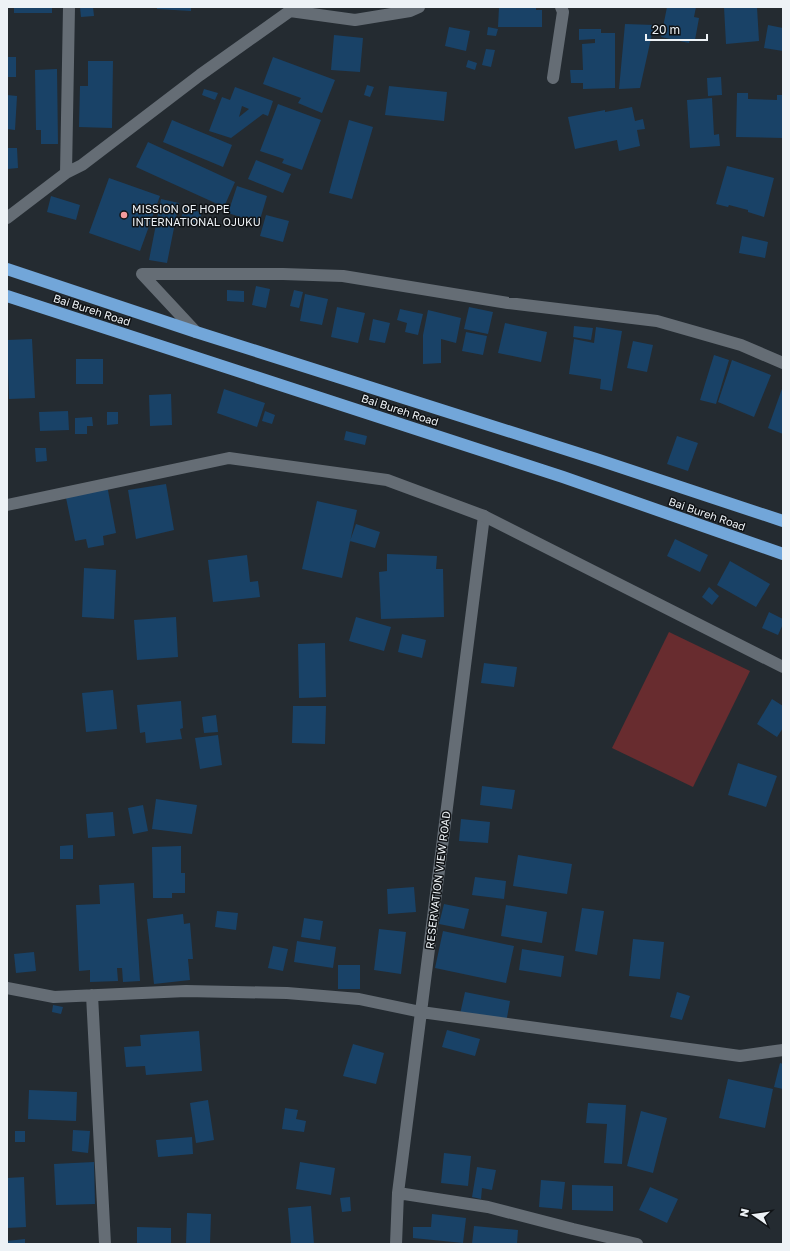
<svg xmlns="http://www.w3.org/2000/svg" width="790" height="1251" font-family="'Golos Text',sans-serif">
  <rect width="100%" height="100%" fill="#242b31"/>
  <path fill="#682c2f" d="M669 632 750 671 693 787 612 748Z"/>
  <path fill="#194267" fill-rule="evenodd" d="M14 7H52V13H14Z
    M80 7H93L94 16 81 17Z
    M157 7H191V11L157 9Z
    M499 7H536V10H542V27H498Z
    M667 7H696L694 17 699 18 695 40 690 39 689 43 661 37Z
    M724 7H757L759 41 726 44Z
    M625 24 654 25 640 88 619 89Z
    M768 25 783 28V51L764 48Z
    M449 27 470 31 466 51 445 46Z
    M488 27 498 29 496 36 487 35Z
    M579 29H601V33H615V88L583 89V83H571L570 70H583L582 44 595 43V39L579 40Z
    M334 35 363 38 360 72 331 70Z
    M486 49 495 50 491 67 482 65Z
    M7 57H16V77H7Z
    M273 57 335 80 322 113 298 103 301 98 263 84Z
    M468 60 477 63 475 70 466 67Z
    M88 61H113L112 128 79 127 80 86H88Z
    M57 69 58 144H41V130H36L35 70Z
    M721 77 722 95 708 96 707 78Z
    M367 85 374 87 370 97 364 95Z
    M389 86 447 92 444 121 385 115Z
    M235 87 273 101 268 116 263 114 231 138 209 131 222 97 230 100ZM242 106 249 109 239 117Z
    M204 89 218 93 215 100 202 95Z
    M737 93H748V99L777 100V95H783V138L736 137Z
    M7 95 17 96 15 130 7 129Z
    M712 98 714 135 719 134 720 146 690 148 687 100Z
    M278 104 321 120 302 170 282 163 284 159 260 151Z
    M632 107 635 121 643 119 645 129 637 130 640 146 619 151 617 140 575 149 568 117 605 110V112Z
    M172 120 232 145 223 167 163 142Z
    M349 120 373 127 352 199 329 193Z
    M148 142 235 182 224 207 136 167Z
    M7 148H17L18 168 7 169Z
    M256 160 291 174 283 193 248 179Z
    M727 166 774 178 764 217 748 212V210L729 205 728 207 716 204Z
    M109 178 160 196 140 251 89 233Z
    M237 186 267 196 259 223 228 213Z
    M51 196 80 205 76 220 47 212Z
    M161 199 179 203 167 263 149 260Z
    M186 207 202 213 198 224 181 217Z
    M266 215 289 221 283 242 260 236Z
    M742 236 768 242 765 258 739 253Z
    M256 286 270 289 266 308 252 305Z
    M227 290 244 291V302L227 301Z
    M294 290 303 292 299 308 290 306Z
    M305 294 328 299 322 325 300 321Z
    M337 307 365 313 358 343 331 337Z
    M469 307 493 312 488 334 464 329Z
    M400 309 423 314 418 335 405 332 407 323 397 320Z
    M428 310 461 318 456 343 441 339V363L423 364V335Z
    M373 319 390 323 385 343 369 340Z
    M505 323 547 332 541 362 498 353Z
    M574 326 593 328 591 340 573 337Z
    M596 327 622 331 612 391 600 389 601 379 569 374 574 339 594 343Z
    M466 332 487 336 483 355 462 351Z
    M32 339 35 398 9 399 7 340Z
    M633 341 653 345 647 372 627 368Z
    M714 355 729 360 716 404 700 400Z
    M76 359H103V384H76Z
    M732 360 771 375 754 417 718 402Z
    M783 386V434L768 428Z
    M224 389 265 403 257 427 217 413Z
    M171 394 172 425 150 426 149 395Z
    M68 411 69 430 40 431 39 412Z
    M265 411 275 415 272 424 262 421Z
    M107 412H118V424L107 425Z
    M92 417 93 426H87V434H75V418Z
    M346 431 367 436 365 445 344 440Z
    M677 436 698 443 688 471 667 464Z
    M35 448H46L47 461 36 462Z
    M166 484 174 530 136 539 128 490Z
    M107 485 116 533 103 536 104 545 88 548 86 539 75 541 65 493Z
    M317 501 357 510 342 578 302 569Z
    M356 524 380 532 375 548 350 541Z
    M675 539 708 555 700 572 667 556Z
    M387 554 437 556 436 569H443L444 617 381 619 379 572 387 571Z
    M247 555 250 582 258 581 260 597 213 602 208 560Z
    M730 561 770 584 756 607 717 585Z
    M84 568 116 570 114 619 82 617Z
    M709 587 719 596 712 605 702 597Z
    M769 612 783 619V624L778 635 762 628Z
    M176 617 178 657 137 660 134 620Z
    M356 617 391 627 384 651 349 641Z
    M402 634 426 640 422 658 398 652Z
    M325 643 326 697 299 698 298 644Z
    M484 663 517 667 514 687 481 683Z
    M113 690 117 729 86 732 82 693Z
    M772 699 783 706V728L777 737 757 724Z
    M181 701 183 728 180 729 182 739 146 743 145 732 140 733 137 705Z
    M293 706H326L325 744 292 743Z
    M216 715 218 732 204 733 202 717Z
    M218 735 222 765 200 769 195 738Z
    M738 763 777 776 766 807 728 795Z
    M482 786 515 790 512 809 480 805Z
    M156 799 197 805 192 834 152 829Z
    M143 805 148 831 133 834 128 808Z
    M113 812 115 836 88 838 86 814Z
    M461 819 490 822 488 843 459 841Z
    M73 845V859H60V846Z
    M181 846V873H185V893H172V898H153L152 847Z
    M518 855 572 864 567 894 513 886Z
    M475 877 506 881 504 899 472 895Z
    M134 883 140 981 123 982 122 968H117L118 981 90 982V970L79 971 76 905 100 904 99 885Z
    M414 887 416 912 388 914 387 889Z
    M444 904 469 909 464 929 439 924Z
    M506 905 547 912 542 943 501 936Z
    M582 908 604 911 597 955 575 951Z
    M217 911 238 913 236 930 215 927Z
    M183 914 184 924 190 923 193 959H188L190 980 154 984 147 919Z
    M304 918 323 921 320 940 301 937Z
    M379 929 406 932 401 974 374 970Z
    M443 931 514 946 506 983 435 968Z
    M633 939 664 942 660 979 629 976Z
    M297 941 336 947 333 968 294 962Z
    M273 946 288 949 283 971 268 968Z
    M522 949 564 956 561 977 519 970Z
    M34 952 36 971 16 973 14 954Z
    M338 965H360V989H338Z
    M465 992 510 1001 506 1023 460 1014Z
    M677 992 690 996 682 1020 670 1017Z
    M53 1005 63 1007 61 1014 52 1012Z
    M447 1030 480 1039 475 1056 442 1047Z
    M199 1031 202 1071 146 1075 145 1066 126 1067 124 1047 141 1046 140 1035Z
    M353 1044 384 1053 376 1084 343 1076Z
    M780 1063 783 1064V1089L774 1087Z
    M728 1079 773 1089 765 1128 719 1118Z
    M29 1090 77 1092 76 1121 28 1119Z
    M208 1100 214 1140 196 1143 190 1103Z
    M588 1103 626 1105 622 1164 604 1163 607 1124 586 1123Z
    M285 1108 298 1110 296 1119 306 1121 304 1132 282 1129Z
    M641 1111 667 1118 653 1173 627 1166Z
    M73 1130 90 1131 88 1153 72 1151Z
    M15 1131H25V1142H15Z
    M192 1137 193 1154 158 1157 156 1140Z
    M444 1153 471 1156 468 1186 441 1183Z
    M94 1162 95 1204 56 1205 54 1164Z
    M300 1162 335 1168 331 1195 296 1189Z
    M477 1167 496 1170 492 1190 482 1188 481 1199 472 1197Z
    M24 1177 26 1227 7 1228V1178Z
    M541 1180 565 1182 562 1209 539 1207Z
    M572 1185 613 1186V1211L572 1210Z
    M650 1187 678 1199 667 1223 639 1210Z
    M350 1197 351 1211 342 1212 340 1198Z
    M311 1206 314 1244H291L288 1208Z
    M187 1213 211 1214 210 1244H186Z
    M432 1214 466 1218 463 1243 413 1238V1227H431Z
    M474 1226 518 1230 517 1244H472Z
    M137 1227 171 1228V1244H137Z
    M25 1239V1244H7V1241Z"/>
  <g fill="none" stroke-linecap="round" stroke-linejoin="round">
    <path stroke="#656d75" stroke-width="12" d="M553 78 563 12 561 7
      M66 173 69 7
      M7 218 66 173 82 165 200 75 290 11 355 20 410 11 419 7
      M196 332 142 274H283L343 276 508 303 657 321 741 345 783 363
      M7 988 54 997 186 991 287 993 359 999 421 1012 740 1056 783 1050
      M92 995 105 1244
      M398 1193 488 1207 573 1229 637 1244
      M396 1244 398 1193 484 516"/>
    <path stroke="#656d75" stroke-width="12" d="M7 505 229 458 387 480 484 516 783 667"/>
    <path stroke="#72a6d9" stroke-width="12" d="M7 269 196 332 596 459 783 521
      M7 296 563 477 783 554"/>
  </g>
  <circle fill="#f59b9c" stroke="#101316" stroke-width="1.5" cx="124" cy="215" r="4"/>
  <g text-anchor="middle" stroke-width="3" stroke-linejoin="round" paint-order="stroke">
    <g font-size="11" fill="#edf2f6" stroke="#101316" text-anchor="start">
      <text x="132" y="213">MISSION OF HOPE<tspan x="132" dy="13">INTERNATIONAL OJUKU</tspan></text>
    </g>
    <g font-size="11" fill="#edf2f6" stroke="#101316">
      <text transform="translate(92 310) rotate(18)" y="4">Bai Bureh Road</text>
      <text transform="translate(400 410) rotate(18)" y="4">Bai Bureh Road</text>
      <text transform="translate(707 514) rotate(19)" y="4">Bai Bureh Road</text>
      <text transform="translate(438 880) rotate(-83)" y="4">RESERVATION VIEW ROAD</text>
    </g>
  </g>
  <rect width="790" height="1251" fill="none" stroke="#edf2f6" stroke-width="16"/>
  <g transform="translate(754 1215) rotate(283)" stroke="#101316" stroke-width="3" paint-order="stroke">
  <path d="M0-3L7 15L0 10L-7 15Z" fill="#edf2f6"/>
  <text y="-6" font-size="11" font-weight="bold" text-anchor="middle" fill="#edf2f6">N</text>
  </g>
  <path d="M646 34v6h61v-6" fill="none" stroke="#edf2f6" stroke-width="2"/>
  <text x="652" y="34" font-size="12" fill="#edf2f6" stroke="#101316" stroke-width="3" paint-order="stroke">20 m</text>
</svg>
